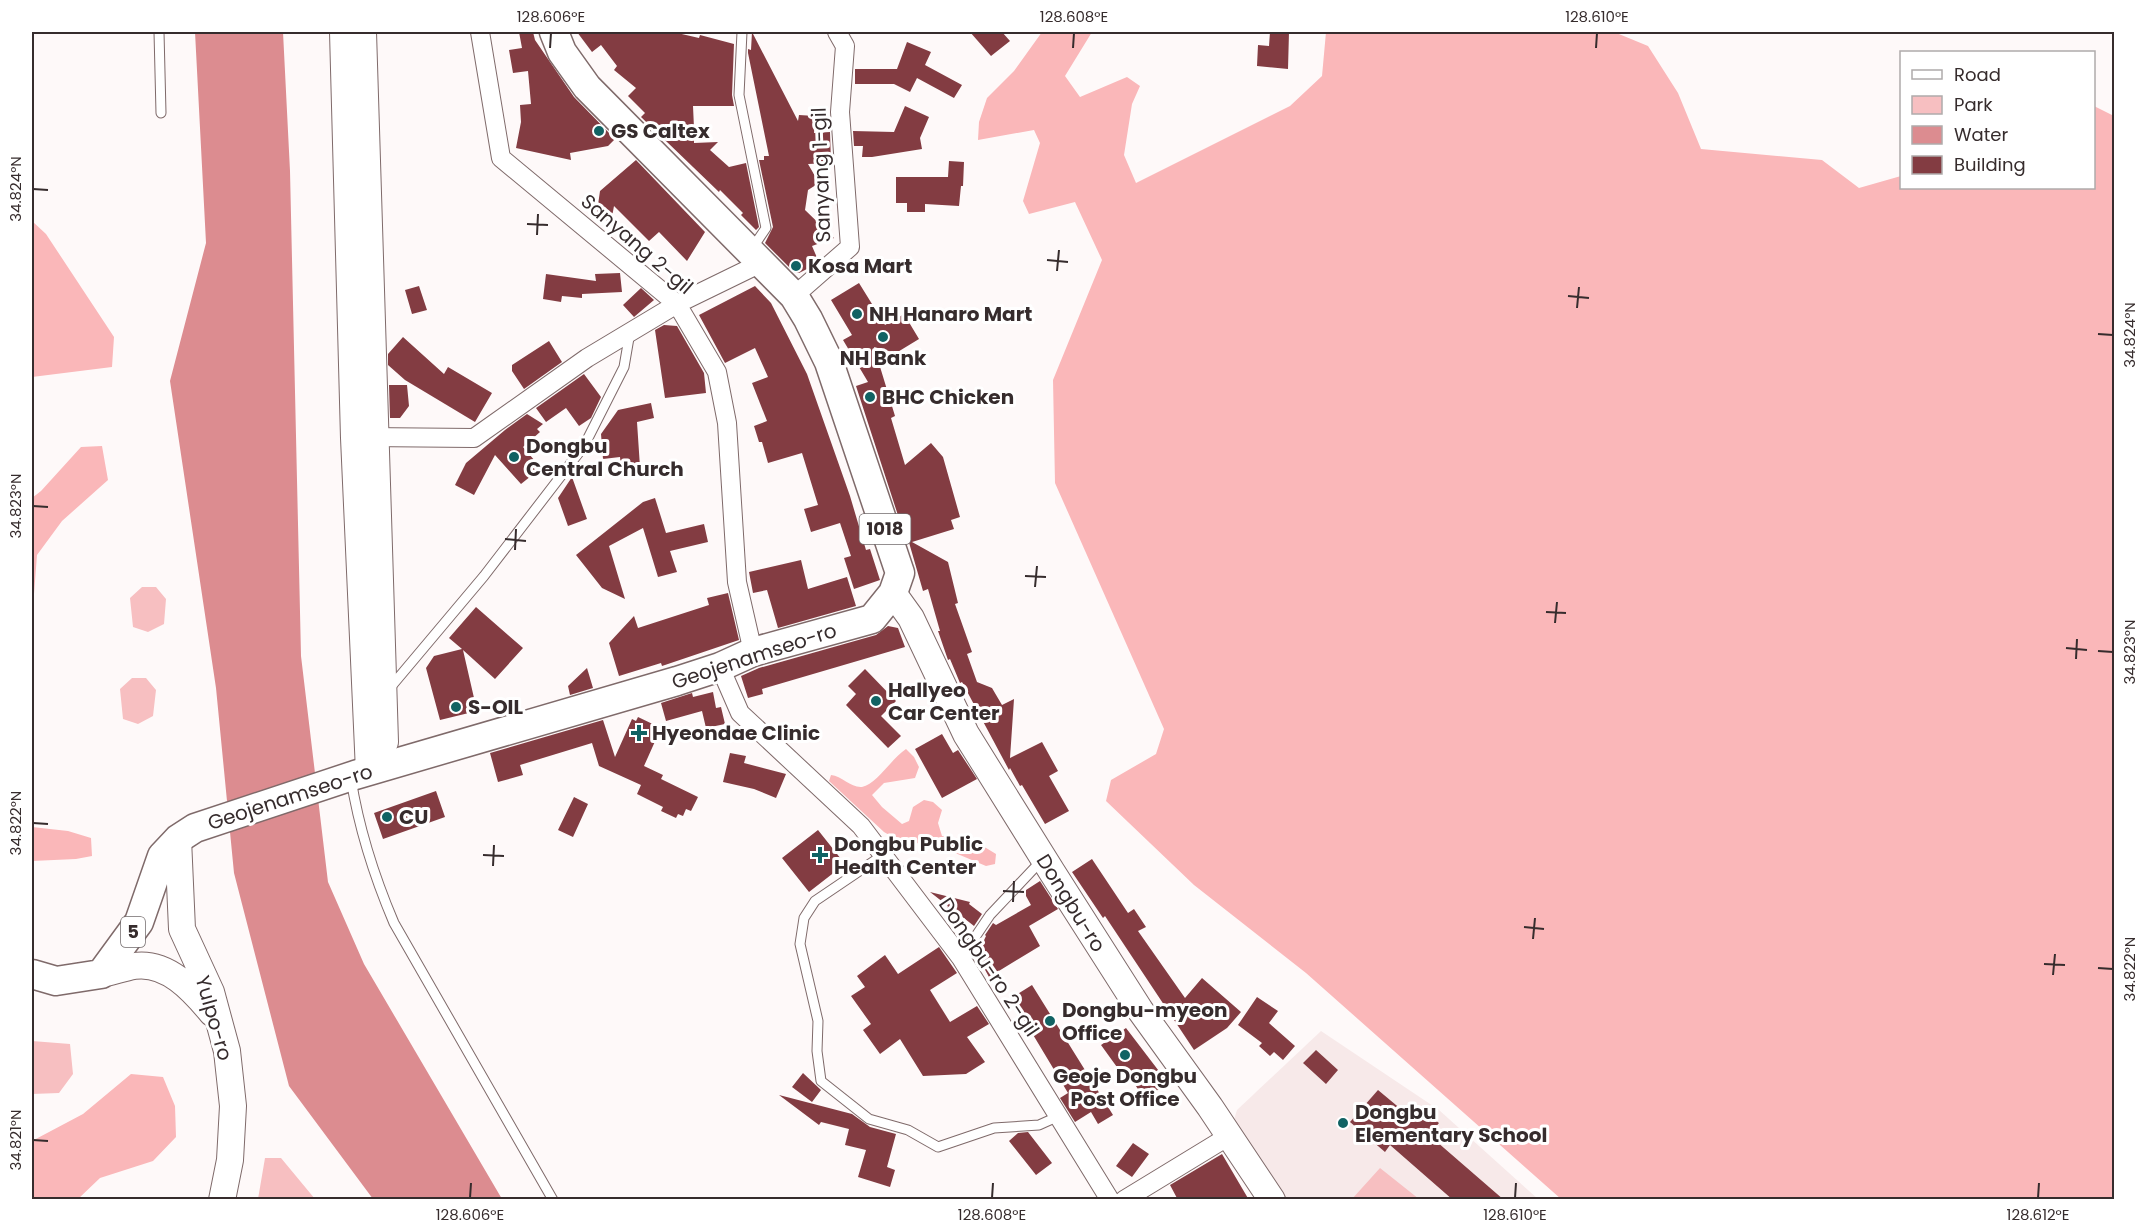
<svg xmlns="http://www.w3.org/2000/svg" width="2146" height="1231" font-family="Poppins,sans-serif">
  <rect width="100%" height="100%" fill="#fef9f9"/>
  <path fill="#f7e9e9" d="M1321 1031 1439 1110 1538 1199H1272L1229 1136 1237 1110Z"/>
  <path fill="#f7bfc1" d="M142 587H156L166 599 164 624 148 632 133 627 130 598Z
    M132 678H146L156 690 153 716 138 724 123 719 120 689Z
    M32 1041 70 1044 73 1074 59 1093 32 1094Z
    M265 1158H281L315 1199H258Z
    M1380 1168 1419 1199H1352Z"/>
  <path fill="#fab7b9" d="M1042 32H1092L1065 76 1080 97 1127 77 1140 86 1132 104 1124 155 1136 183 1290 106 1322 76 1326 32H1614L1648 46 1678 93 1701 149 1822 160 1859 188 1901 176 1902 188H2094V106L2114 116V1199H1561L1306 973 1194 885 1106 801 1111 780 1156 754 1164 729 1055 483 1053 380 1102 260 1075 202 1029 214 1023 201 1040 143 1034 130 978 140 979 122 987 98 1014 71Z
    M32 221 46 234 114 337 112 367 32 377Z
    M102 446 108 480 62 521 37 555 34 594 32 595V498L41 491 81 447Z
    M906 749 914 757 919 767 915 778 884 783 872 795 882 807 902 824 909 821 913 807 924 800 933 802 942 810 938 823 942 836 973 840 996 854 995 864 986 866 941 847 898 840 884 832 829 781 831 775C842 776 851 788 862 787 877 784 892 758 906 749Z
    M32 827 68 831 91 838 92 856 76 859 32 861Z
    M131 1074 163 1077 175 1106 176 1137 153 1161 100 1178 78 1199H32V1141L83 1114Z"/>
  <path fill="#dc8c90" d="M195 32H283L290 171 301 656 328 882 364 964 502 1199H373L289 1086 234 873 216 688 170 381 206 243Z"/>
  <path fill="#833c42" d="M519 32H533L535 40 574 97 615 139 608 146 570 153 571 160 516 148 521 122 520 105 531 104 528 71 513 73 509 50 522 48Z
    M577 32H673L699 38 700 35 734 44 732 95 734 106H693L694 128H688L694 133V143L718 142 710 150 729 167 746 163 759 227 756 230 741 215 743 213 720 190 719 192 641 117 645 113 628 96 636 88 614 70 617 66 601 45 592 52Z
    M752 32 798 121 799 115 815 116 814 133 830 132 831 163 808 164 819 183 808 190 805 210 834 238 812 246 818 260 807 269 799 273 794 272 765 243 773 227 759 160H764V156H769L748 53V49L751 50Z
    M970 32H1002L1010 41 991 56Z
    M1270 32H1289L1288 69 1257 66 1258 45 1269 46Z
    M907 42 931 52 925 65 962 85 954 98 917 78 910 92 894 84H855V69H897Z
    M905 106 929 117 920 138 922 149 872 157H862L863 146H854L853 131 894 132Z
    M636 160 705 232 687 261 659 232 649 241 614 206 611 222 596 219 600 191Z
    M949 161 964 162 963 186H961L959 206 925 204V212H907V203H896V177H948Z
    M620 273 622 292 582 294V298L562 296 561 302 543 299 546 274 596 281 595 274Z
    M859 283 885 325 904 314 919 339 896 353 874 347 895 416 891 418 905 465 931 443 943 457 960 517 951 520 954 529 912 542 948 562 958 603 955 604 972 652 967 654 977 682 992 688 1002 705 1014 699 1010 758 1042 742 1058 771 1049 776 1069 811 1045 824 1022 785 1020 786 1010 768 1009 770 962 682 960 683 950 659 948 660 938 631H940L928 589 923 591 908 539 906 540 856 386 868 382 843 340 852 335 831 300Z
    M419 286 427 310 412 314 405 290Z
    M755 286 771 303 807 374 850 496 866 550 870 549 880 580 854 589 844 558 851 556 840 523 811 532 804 509 818 505 802 453 768 463 762 442H759L754 426 767 421 752 383 768 377 755 348 725 363 699 315Z
    M641 288 654 300 634 317 623 305Z
    M664 325 677 326 704 373 706 393 665 398 655 330Z
    M403 337 444 374 448 367 492 393 475 422 405 380 388 365V354Z
    M549 341 562 362 524 389 512 371V365Z
    M584 374 601 397 591 418 579 426 566 408 546 422 536 408Z
    M389 385H407L409 406 400 418H390Z
    M651 403 654 418 637 422 640 467 621 468 620 457 603 459 601 434 618 410Z
    M527 414 543 424 537 429 540 432 523 447 541 468 521 484 495 455 474 495 455 485 466 463 505 430Z
    M572 477 587 519 568 526 558 498Z
    M655 498 666 533 704 524 708 542 670 551 677 572 658 577 643 528 609 546 625 599 602 588 576 555 643 502Z
    M801 560 808 589 847 577 856 606 778 628 767 590 753 593 749 572Z
    M728 593 739 640 662 666 661 663 619 676 609 643 634 616 638 628 709 605 707 598Z
    M476 607 523 648 495 679 463 650 477 711 440 720 426 668 434 656 462 649 449 638Z
    M888 626 898 628 905 647 762 689 763 694 748 698 741 676 759 668 876 635Z
    M587 668 593 688 570 695 568 686Z
    M865 669 896 701 881 716 901 736 888 748 846 705 856 694 848 686Z
    M713 692 716 708 721 707 725 724 706 728 702 711 666 721 661 703 692 693 693 697Z
    M638 717 661 728 644 766 663 775 661 779 698 797 691 811 686 809 683 816 678 814 676 818 661 811 663 807 637 794 641 785 599 766 592 743 520 765 523 775 498 782 490 753 603 720 615 757 632 719 636 721Z
    M942 734 953 753 958 750 977 779 942 798 915 749Z
    M730 753 746 756 744 763 786 774 776 798 754 789 723 782Z
    M436 791 445 817 383 839 374 813Z
    M574 797 588 804 573 837 558 830Z
    M818 830 845 864 809 892 782 858Z
    M1092 859 1128 913 1134 909 1146 927 1138 931 1185 998 1202 978 1241 1012 1227 1028 1194 1050 1105 916 1103 918 1072 872Z
    M1040 881 1058 909 1029 926 1040 946 989 977 977 955 986 936 985 935 993 923 996 925 1031 905 1026 896V890Z
    M930 892 970 902 969 904 982 914 974 926 960 915 957 918 946 910 948 906Z
    M939 947 957 973 930 990 950 1022 977 1006 989 1024 967 1037 985 1062 966 1074 923 1076 900 1039 880 1054 863 1030 871 1024 851 996 865 987 857 976 885 955 898 974Z
    M1032 985 1113 1115 1098 1124 1091 1112 1075 1122 1060 1098 1068 1093 1011 998Z
    M1257 997 1278 1011 1269 1023 1295 1046 1283 1060 1274 1052 1270 1056 1259 1046 1262 1043 1238 1025Z
    M1126 1028 1168 1083 1144 1099 1131 1078 1127 1081 1101 1045Z
    M1316 1050 1338 1070 1326 1084 1303 1063Z
    M803 1073 821 1090 812 1102 792 1087Z
    M1378 1090 1414 1120 1422 1110 1439 1123 1429 1135 1504 1200H1453L1390 1145 1385 1152 1350 1122Z
    M779 1095 852 1114 870 1127 896 1134 887 1167 895 1170 890 1187 858 1177 866 1150 845 1145 849 1129 821 1122 819 1125Z
    M1028 1132 1052 1163 1036 1175 1009 1141 1018 1133Z
    M1133 1143 1149 1154 1132 1177 1116 1166Z
    M1222 1154 1249 1200H1178L1170 1185Z"/>
  <g fill="none" stroke-linecap="round" stroke-linejoin="round">
    <g stroke="#7f6a6a" stroke-width="11">
      <path id="lane" d="M159 32 161 113
        M742 32 739 95 766 228 751 250
        M389 689 484 576 584 446 624 367 630 332
        M351 779C359 829 374 876 394 923L553 1200
        M883 855 815 901 804 918 800 944 818 1021 817 1051 821 1081 869 1119 908 1130 938 1147 994 1128 1039 1125 1059 1116
        M961 958 990 915 1041 861"/>
    </g>
    <g stroke="#7f6a6a" stroke-width="20">
      <path id="street" d="M480 32 501 158 677 304 717 372 727 423 737 582 753 652
        M794 296 850 247 840 112 845 46 837 32
        M366 437 474 438 587 358 677 304 761 263
        M720 667 740 713 861 826 961 958 1110 1200
        M1124 1200 1229 1136"/>
    </g>
    <g stroke="#7f6a6a" stroke-width="28">
      <path id="secondary" d="M343 32 354 438 369 771
        M363 32 385 742
        M893 593 911 618 966 734 1052 872 1140 1010 1210 1107 1272 1200
        M178 839 182 929 211 992 227 1051 233 1106 230 1160 222 1200
        M101 974C112 972 123 968 134 966 167 961 193 990 212 1013"/>
    </g>
    <g stroke="#7f6a6a" stroke-width="31">
      <path id="primary" d="M32 974 56 981 101 974 139 922 162 856 178 839 195 828 355 775 677 681 720 667 753 652 872 619 893 593 900 573 829 362 808 319 794 296 587 87 562 52 554 32"/>
    </g>
    <use href="#lane" stroke="#fff" stroke-width="9"/>
    <use href="#street" stroke="#fff" stroke-width="18"/>
    <use href="#secondary" stroke="#fff" stroke-width="26"/>
    <use href="#primary" stroke="#fff" stroke-width="28"/>
  </g>
  <path fill="none" stroke="#362c2d" stroke-width="2" d="M550 48 551 33M1073 48 1074 33M1596 48 1597 33M33 189 48 190M527 224 548 225M537 235 538 214M1047 260 1068 262M1057 271 1059 250M1568 296 1589 298M1577 308 1579 287M2098 334 2113 335M33 506 48 507M505 539 526 541M515 550 516 529M1025 576 1046 577M1035 587 1037 566M1546 612 1566 613M1555 623 1557 602M2066 648 2087 650M2098 651 2113 652M2076 659 2077 639M33 823 48 824M483 855 504 856M493 866 494 845M1003 891 1024 892M1013 902 1014 881M1524 927 1544 929M1533 939 1535 918M2044 964 2065 965M2098 968 2113 969M2053 975 2055 954M33 1140 48 1141M470 1198 471 1183M992 1198 993 1183M1515 1198 1516 1183M2038 1198 2039 1183"/>
  <g fill="#116263" stroke="#fff" stroke-width="2">
    <circle cx="599" cy="131" r="6"/>
    <circle cx="796" cy="266" r="6"/>
    <circle cx="857" cy="314" r="6"/>
    <circle cx="883" cy="337" r="6"/>
    <circle cx="870" cy="397" r="6"/>
    <circle cx="514" cy="457" r="6"/>
    <circle cx="876" cy="701" r="6"/>
    <circle cx="456" cy="707" r="6"/>
    <path d="M636 724h6v6h6v6h-6v6h-6v-6h-6v-6h6z"/>
    <circle cx="387" cy="817" r="6"/>
    <path d="M817 846h6v6h6v6h-6v6h-6v-6h-6v-6h6z"/>
    <circle cx="1050" cy="1021" r="6"/>
    <circle cx="1125" cy="1055" r="6"/>
    <circle cx="1343" cy="1123" r="6"/>
  </g>
  <g text-anchor="middle" stroke-width="6" stroke-linejoin="round" paint-order="stroke">
    <g fill="#fff" stroke="#726b6c" stroke-width="1.5">
      <rect x="859.5" y="514" width="51" height="30" rx="4.5"/>
      <rect x="121" y="917" width="24" height="30" rx="4.5"/>
    </g>
    <g font-size="18" font-weight="bold" fill="#362c2d">
      <text x="885" y="535">1018</text>
      <text x="133" y="938">5</text>
    </g>
    <g font-size="20" font-weight="bold" fill="#362c2d" stroke="#fff" text-anchor="start">
      <text x="611" y="138">GS Caltex</text>
      <text x="808" y="273">Kosa Mart</text>
      <text x="869" y="321">NH Hanaro Mart</text>
      <text x="883" y="365" text-anchor="middle">NH Bank</text>
      <text x="882" y="404">BHC Chicken</text>
      <text x="526" y="453">Dongbu<tspan x="526" dy="23">Central Church</tspan></text>
      <text x="888" y="697">Hallyeo<tspan x="888" dy="23">Car Center</tspan></text>
      <text x="468" y="714">S-OIL</text>
      <text x="652" y="740">Hyeondae Clinic</text>
      <text x="399" y="824">CU</text>
      <text x="834" y="851">Dongbu Public<tspan x="834" dy="23">Health Center</tspan></text>
      <text x="1062" y="1017">Dongbu-myeon<tspan x="1062" dy="23">Office</tspan></text>
      <text x="1125" y="1083" text-anchor="middle">Geoje Dongbu<tspan x="1125" dy="23">Post Office</tspan></text>
      <text x="1355" y="1119">Dongbu<tspan x="1355" dy="23">Elementary School</tspan></text>
    </g>
    <g font-size="20" fill="#362c2d" stroke="#fff">
      <text transform="translate(821 175) rotate(-92)" y="7">Sanyang 1-gil</text>
      <text transform="translate(637 244) rotate(41)" y="7">Sanyang 2-gil</text>
      <text transform="translate(754 656) rotate(-18)" y="7">Geojenamseo-ro</text>
      <text transform="translate(290 797) rotate(-18)" y="7">Geojenamseo-ro</text>
      <text transform="translate(1071 903) rotate(58)" y="7">Dongbu-ro</text>
      <text transform="translate(989 967) rotate(56)" y="7">Dongbu-ro 2-gil</text>
      <text transform="translate(214 1018) rotate(74)" y="7">Yulpo-ro</text>
    </g>
  </g>
  <rect width="2146" height="1231" fill="none" stroke="#ffffff" stroke-width="66"/>
  <rect x="1900" y="51" width="195" height="138" fill="#ffffff" stroke="#afabab" stroke-width="1.5"/>
  <rect x="1912" y="70" width="30" height="9" fill="#ffffff" stroke="#afabab" stroke-width="1.5"/>
  <text x="1954" y="81" font-size="18" fill="#362c2d">Road</text>
  <rect x="1912" y="96" width="30" height="18" fill="#f7bfc1" stroke="#afabab" stroke-width="1.5"/>
  <text x="1954" y="111" font-size="18" fill="#362c2d">Park</text>
  <rect x="1912" y="126" width="30" height="18" fill="#dc8c90" stroke="#afabab" stroke-width="1.5"/>
  <text x="1954" y="141" font-size="18" fill="#362c2d">Water</text>
  <rect x="1912" y="156" width="30" height="18" fill="#833c42" stroke="#afabab" stroke-width="1.5"/>
  <text x="1954" y="171" font-size="18" fill="#362c2d">Building</text>
  <rect x="33" y="33" width="2080" height="1165" fill="none" stroke="#362c2d" stroke-width="2"/>
  <g font-size="15" text-anchor="middle" fill="#362c2d">
    <text x="551" y="22">128.606°E</text>
    <text x="1074" y="22">128.608°E</text>
    <text x="1597" y="22">128.610°E</text>
    <text transform="translate(16 189) rotate(-90)" y="5">34.824°N</text>
    <text transform="translate(2130 335) rotate(-90)" y="5">34.824°N</text>
    <text transform="translate(16 506) rotate(-90)" y="5">34.823°N</text>
    <text transform="translate(2130 652) rotate(-90)" y="5">34.823°N</text>
    <text transform="translate(16 823) rotate(-90)" y="5">34.822°N</text>
    <text transform="translate(2130 969) rotate(-90)" y="5">34.822°N</text>
    <text transform="translate(16 1140) rotate(-90)" y="5">34.821°N</text>
    <text x="470" y="1220">128.606°E</text>
    <text x="992" y="1220">128.608°E</text>
    <text x="1515" y="1220">128.610°E</text>
    <text x="2038" y="1220">128.612°E</text>
  </g>
</svg>
